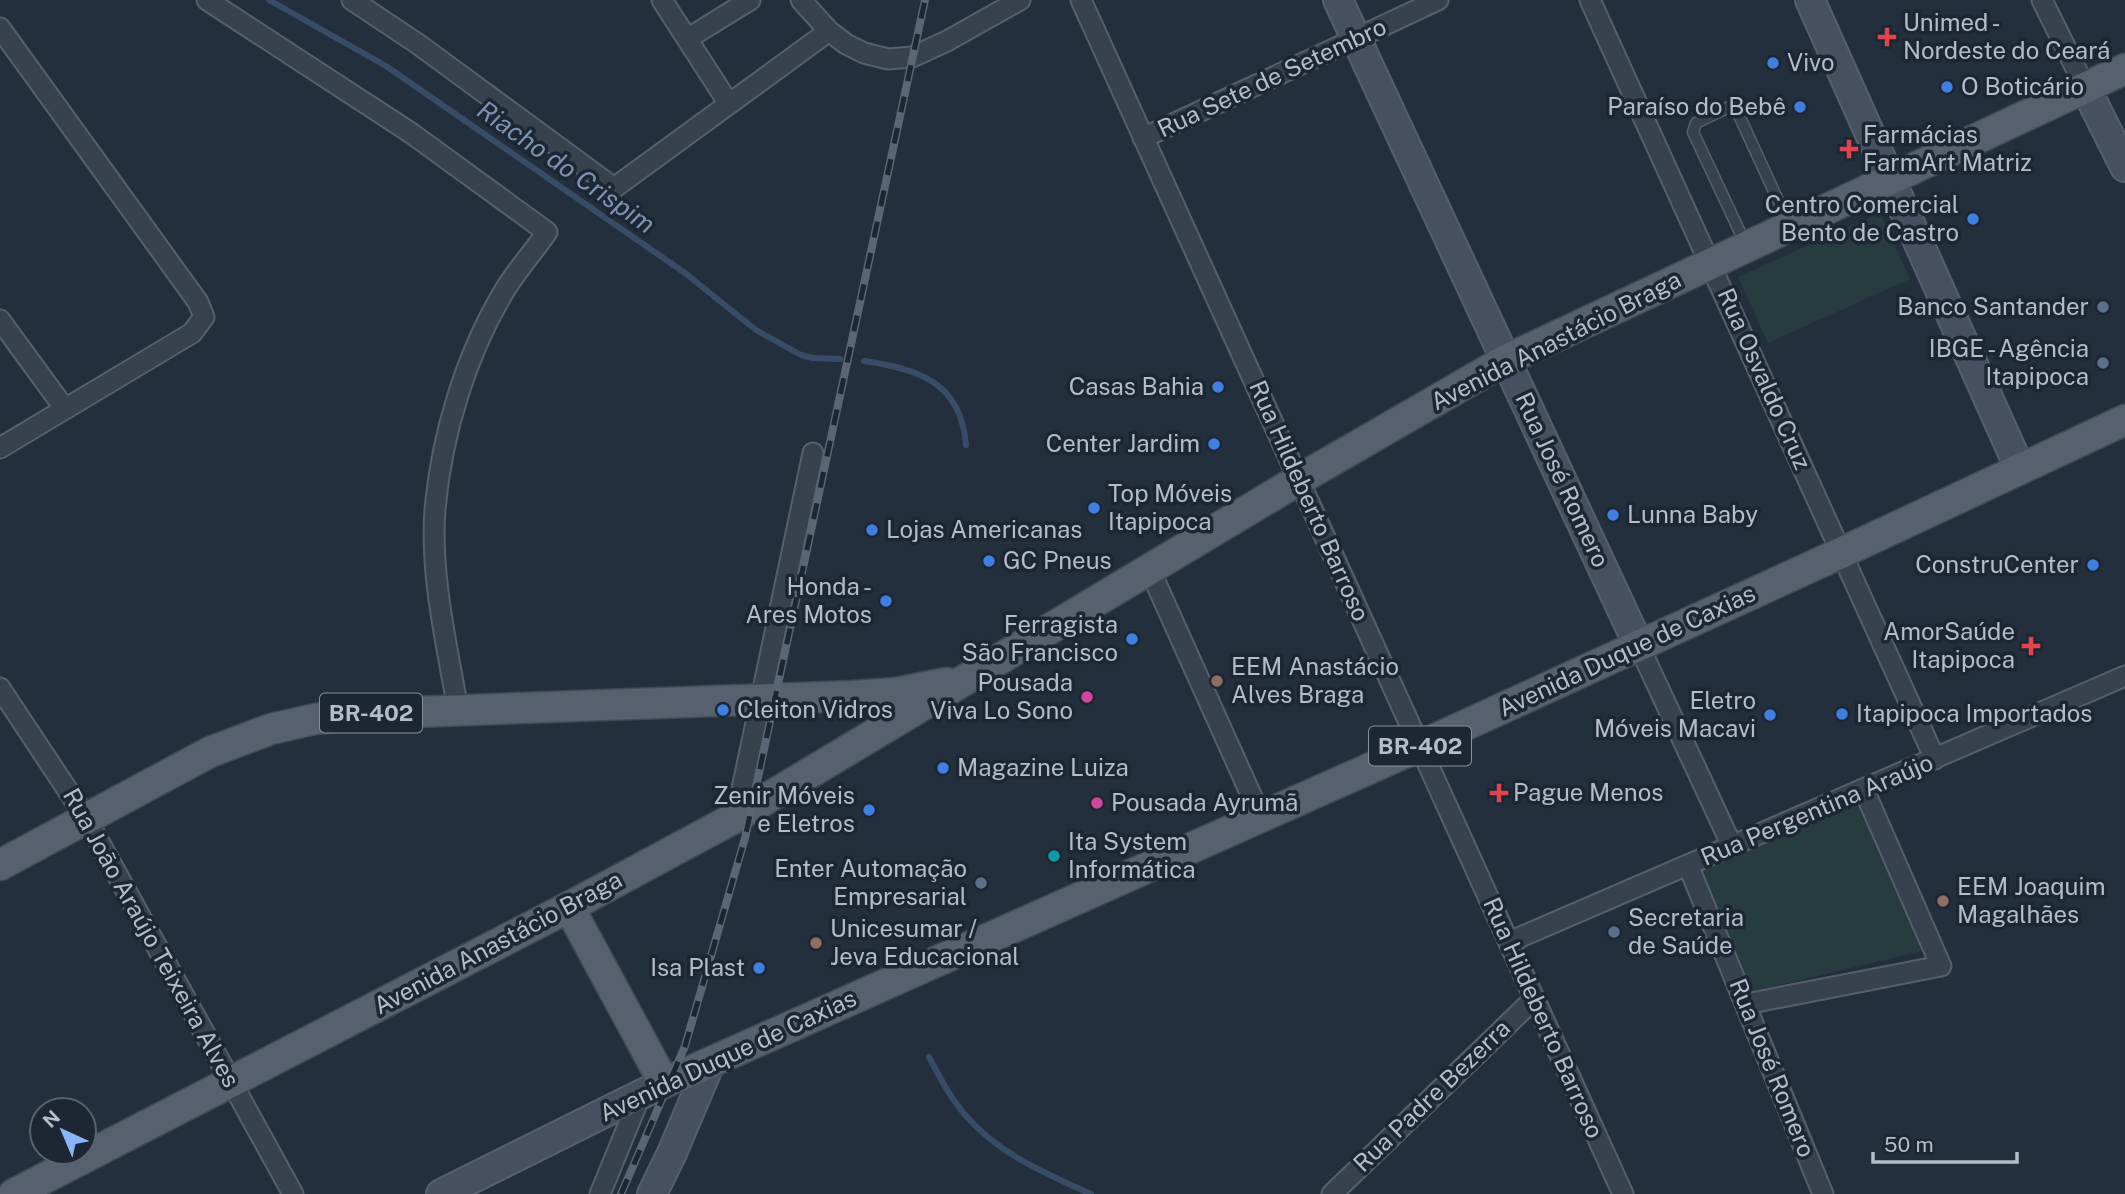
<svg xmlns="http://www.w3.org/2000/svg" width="2125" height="1194" font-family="'Public Sans',sans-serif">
  <rect width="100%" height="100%" fill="#242f3e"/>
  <path fill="#263c3f" d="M1880 213 1910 279 1768 343 1738 277Z
    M1858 802 1922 951 1751 992 1699 870Z"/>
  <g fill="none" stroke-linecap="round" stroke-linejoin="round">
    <path stroke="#394c67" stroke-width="6" d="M269 0 386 66 685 273 756 330 801 355 813 358 840 359
      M864 361C920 369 961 383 966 445
      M929 1057C940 1078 951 1099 967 1117 999 1154 1047 1174 1091 1194"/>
    <g stroke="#565f6c" stroke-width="13">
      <path id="lane" d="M1746 245 1693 132 1696 123 1729 107H1733L1737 111 1788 222"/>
    </g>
    <g stroke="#565f6c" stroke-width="23">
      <path id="street" d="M207 0 411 133 547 232C534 251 518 269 506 288 466 354 442 433 435 509 430 576 447 645 458 710
        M352 0 418 44 614 188 829 31
        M662 0 729 104
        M801 0 829 31 846 44 864 53 888 59 912 57 947 41 1020 0
        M1081 0 1623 1194
        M1590 0 1935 759
        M2042 0 2085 87
        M0 28 198 302 204 317 192 333 0 448
        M687 39 750 0
        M1143 138 1438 0
        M0 320 65 409
        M1149 568 1261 817
        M1639 646 1732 846
        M0 688 86 818 293 1194
        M736 817 813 453
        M1688 865 1823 1194
        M1509 942 2125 676
        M1746 1004 1941 966 1864 790
        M600 1194 641 1094
        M1332 1194 1534 999"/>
    </g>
    <g stroke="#565f6c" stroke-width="32">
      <path id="secondary" d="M1338 0 1639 646
        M1810 0 2020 469
        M2085 87 2125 167
        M441 1194 664 1083
        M652 1194 672 1153 710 1063"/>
    </g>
    <g stroke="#414a57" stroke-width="33">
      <path id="primary" d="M0 865 210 752 271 729 315 719 360 714 854 696 896 693 946 683
        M569 907 664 1083 1420 746 1843 552 2125 420
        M14 1194 569 907 736 817 1300 479 1506 360 2125 69"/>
    </g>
    <use href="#lane" stroke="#38414e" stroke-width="10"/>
    <use href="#street" stroke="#38414e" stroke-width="19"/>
    <use href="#secondary" stroke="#465061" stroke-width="28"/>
    <use href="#primary" stroke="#56606e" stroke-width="30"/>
    <g stroke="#5a6575" stroke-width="8">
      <path id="rail" d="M621 1194 685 1046 745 838 925 0"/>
    </g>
    <use href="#rail" stroke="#1d2633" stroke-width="5" stroke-dasharray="16" stroke-linecap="butt"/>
  </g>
  <g fill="#e0444e" stroke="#1d2633" stroke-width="2.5">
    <path d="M1883.5 26.5h7v7h7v7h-7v7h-7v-7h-7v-7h7z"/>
    <path d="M1845.5 138.5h7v7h7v7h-7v7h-7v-7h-7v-7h7z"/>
    <path d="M2027.5 635.5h7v7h7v7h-7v7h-7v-7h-7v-7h7z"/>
    <path d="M1495.5 782.5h7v7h7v7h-7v7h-7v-7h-7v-7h7z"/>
  </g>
  <g fill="#3f7fe0" stroke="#1d2633" stroke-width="2.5">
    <circle cx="1773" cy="63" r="7"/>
    <circle cx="1947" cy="87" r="7"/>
    <circle cx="1800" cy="107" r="7"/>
    <circle cx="1973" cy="219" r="7"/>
    <circle cx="1218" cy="387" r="7"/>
    <circle cx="1214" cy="444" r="7"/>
    <circle cx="1094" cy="508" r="7"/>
    <circle cx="1613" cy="515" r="7"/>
    <circle cx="872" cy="530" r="7"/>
    <circle cx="989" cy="561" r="7"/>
    <circle cx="2093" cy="565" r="7"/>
    <circle cx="886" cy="601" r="7"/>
    <circle cx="1132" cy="639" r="7"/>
    <circle cx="723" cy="710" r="7"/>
    <circle cx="1842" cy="714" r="7"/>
    <circle cx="1770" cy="715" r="7"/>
    <circle cx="943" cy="768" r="7"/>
    <circle cx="869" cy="810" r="7"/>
    <circle cx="759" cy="968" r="7"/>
  </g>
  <g fill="#5c6f8a" stroke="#1d2633" stroke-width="2.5">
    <circle cx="2103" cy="307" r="7"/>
    <circle cx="2103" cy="363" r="7"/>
    <circle cx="981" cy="883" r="7"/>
    <circle cx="1614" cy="932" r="7"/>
  </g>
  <g fill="#8d6e63" stroke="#1d2633" stroke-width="2.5">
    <circle cx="1217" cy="681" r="7"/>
    <circle cx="1943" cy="901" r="7"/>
    <circle cx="816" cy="943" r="7"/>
  </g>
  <g fill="#d1479c" stroke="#1d2633" stroke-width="2.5">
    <circle cx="1087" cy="697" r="7"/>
    <circle cx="1097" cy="803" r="7"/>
  </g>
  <circle fill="#0f9aa8" stroke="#1d2633" stroke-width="2.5" cx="1054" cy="856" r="7"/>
  <g text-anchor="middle" stroke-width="7" stroke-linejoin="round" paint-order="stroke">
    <g fill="#1d2633" stroke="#878f9c" stroke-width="2">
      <rect x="320" y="693.5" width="102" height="39" rx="5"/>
      <rect x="1369" y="726.5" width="102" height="39" rx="5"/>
    </g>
    <g font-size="23" font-weight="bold" fill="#b4bcc9">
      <text x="371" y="721">BR-402</text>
      <text x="1420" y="754">BR-402</text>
    </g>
    <g font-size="24" fill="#b4bcc9" stroke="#1d2633" text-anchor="start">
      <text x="1903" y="31">Unimed -<tspan x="1903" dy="28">Nordeste do Ceará</tspan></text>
      <text x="1787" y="71">Vivo</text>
      <text x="1961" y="95">O Boticário</text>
      <text x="1786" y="115" text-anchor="end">Paraíso do Bebê</text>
      <text x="1863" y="143">Farmácias<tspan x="1863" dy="28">FarmArt Matriz</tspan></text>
      <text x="1959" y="213" text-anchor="end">Centro Comercial<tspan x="1959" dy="28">Bento de Castro</tspan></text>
      <text x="2089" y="315" text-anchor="end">Banco Santander</text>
      <text x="2089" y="357" text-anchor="end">IBGE - Agência<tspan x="2089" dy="28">Itapipoca</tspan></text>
      <text x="1204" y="395" text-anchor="end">Casas Bahia</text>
      <text x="1200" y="452" text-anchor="end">Center Jardim</text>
      <text x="1108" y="502">Top Móveis<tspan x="1108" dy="28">Itapipoca</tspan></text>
      <text x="1627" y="523">Lunna Baby</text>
      <text x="886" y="538">Lojas Americanas</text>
      <text x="1003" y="569">GC Pneus</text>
      <text x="2079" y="573" text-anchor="end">ConstruCenter</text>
      <text x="872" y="595" text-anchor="end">Honda -<tspan x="872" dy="28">Ares Motos</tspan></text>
      <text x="1118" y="633" text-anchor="end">Ferragista<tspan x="1118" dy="28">São Francisco</tspan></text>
      <text x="2015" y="640" text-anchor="end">AmorSaúde<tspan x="2015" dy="28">Itapipoca</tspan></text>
      <text x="1231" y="675">EEM Anastácio<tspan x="1231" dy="28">Alves Braga</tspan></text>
      <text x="1073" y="691" text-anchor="end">Pousada<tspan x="1073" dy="28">Viva Lo Sono</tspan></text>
      <text x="1756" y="709" text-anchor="end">Eletro<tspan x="1756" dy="28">Móveis Macavi</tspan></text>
      <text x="737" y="718">Cleiton Vidros</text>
      <text x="1856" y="722">Itapipoca Importados</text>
      <text x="957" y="776">Magazine Luiza</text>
      <text x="1513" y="801">Pague Menos</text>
      <text x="855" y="804" text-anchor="end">Zenir Móveis<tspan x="855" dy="28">e Eletros</tspan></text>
      <text x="1111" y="811">Pousada Ayrumã</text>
      <text x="1068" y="850">Ita System<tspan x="1068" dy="28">Informática</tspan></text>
      <text x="967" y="877" text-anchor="end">Enter Automação<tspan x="967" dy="28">Empresarial</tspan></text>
      <text x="1957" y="895">EEM Joaquim<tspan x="1957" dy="28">Magalhães</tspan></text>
      <text x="1628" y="926">Secretaria<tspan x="1628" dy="28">de Saúde</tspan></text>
      <text x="830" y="937">Unicesumar /<tspan x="830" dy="28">Jeva Educacional</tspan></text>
      <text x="745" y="976" text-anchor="end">Isa Plast</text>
    </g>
    <g font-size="24" fill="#b4bcc9" stroke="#1d2633">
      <text transform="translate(1272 78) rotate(-25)" y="8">Rua Sete de Setembro</text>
      <text transform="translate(1556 341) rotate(-27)" y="8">Avenida Anastácio Braga</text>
      <text transform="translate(1764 379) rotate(66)" y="8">Rua Osvaldo Cruz</text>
      <text transform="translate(1562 480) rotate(65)" y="8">Rua José Romero</text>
      <text transform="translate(1309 501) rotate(66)" y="8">Rua Hildeberto Barroso</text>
      <text transform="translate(1627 651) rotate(-25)" y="8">Avenida Duque de Caxias</text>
      <text transform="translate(1817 810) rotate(-23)" y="8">Rua Pergentina Araújo</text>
      <text transform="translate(151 938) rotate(61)" y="8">Rua João Araújo Teixeira Alves</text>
      <text transform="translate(498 943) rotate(-28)" y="8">Avenida Anastácio Braga</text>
      <text transform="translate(1543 1018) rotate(66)" y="8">Rua Hildeberto Barroso</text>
      <text transform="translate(728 1056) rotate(-25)" y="8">Avenida Duque de Caxias</text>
      <text transform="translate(1772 1068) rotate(68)" y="8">Rua José Romero</text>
      <text transform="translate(1432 1096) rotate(-44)" y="8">Rua Padre Bezerra</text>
    </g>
    <g font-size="26" font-style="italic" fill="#7c92b1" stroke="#1d2633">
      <text transform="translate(566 167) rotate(35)" y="9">Riacho do Crispim</text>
    </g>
  </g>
  <g transform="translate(63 1131) rotate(316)"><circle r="33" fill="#1d2633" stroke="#59626f" stroke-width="2"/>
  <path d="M0-5L12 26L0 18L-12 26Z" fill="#8ab4f8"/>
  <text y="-10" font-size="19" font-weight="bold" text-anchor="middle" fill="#b4bcc9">N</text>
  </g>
  <path d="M1873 1152v10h144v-10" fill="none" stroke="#b4bcc9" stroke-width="3.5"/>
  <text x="1884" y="1152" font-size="21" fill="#b4bcc9" stroke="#1d2633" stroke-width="5" paint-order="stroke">50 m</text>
</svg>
